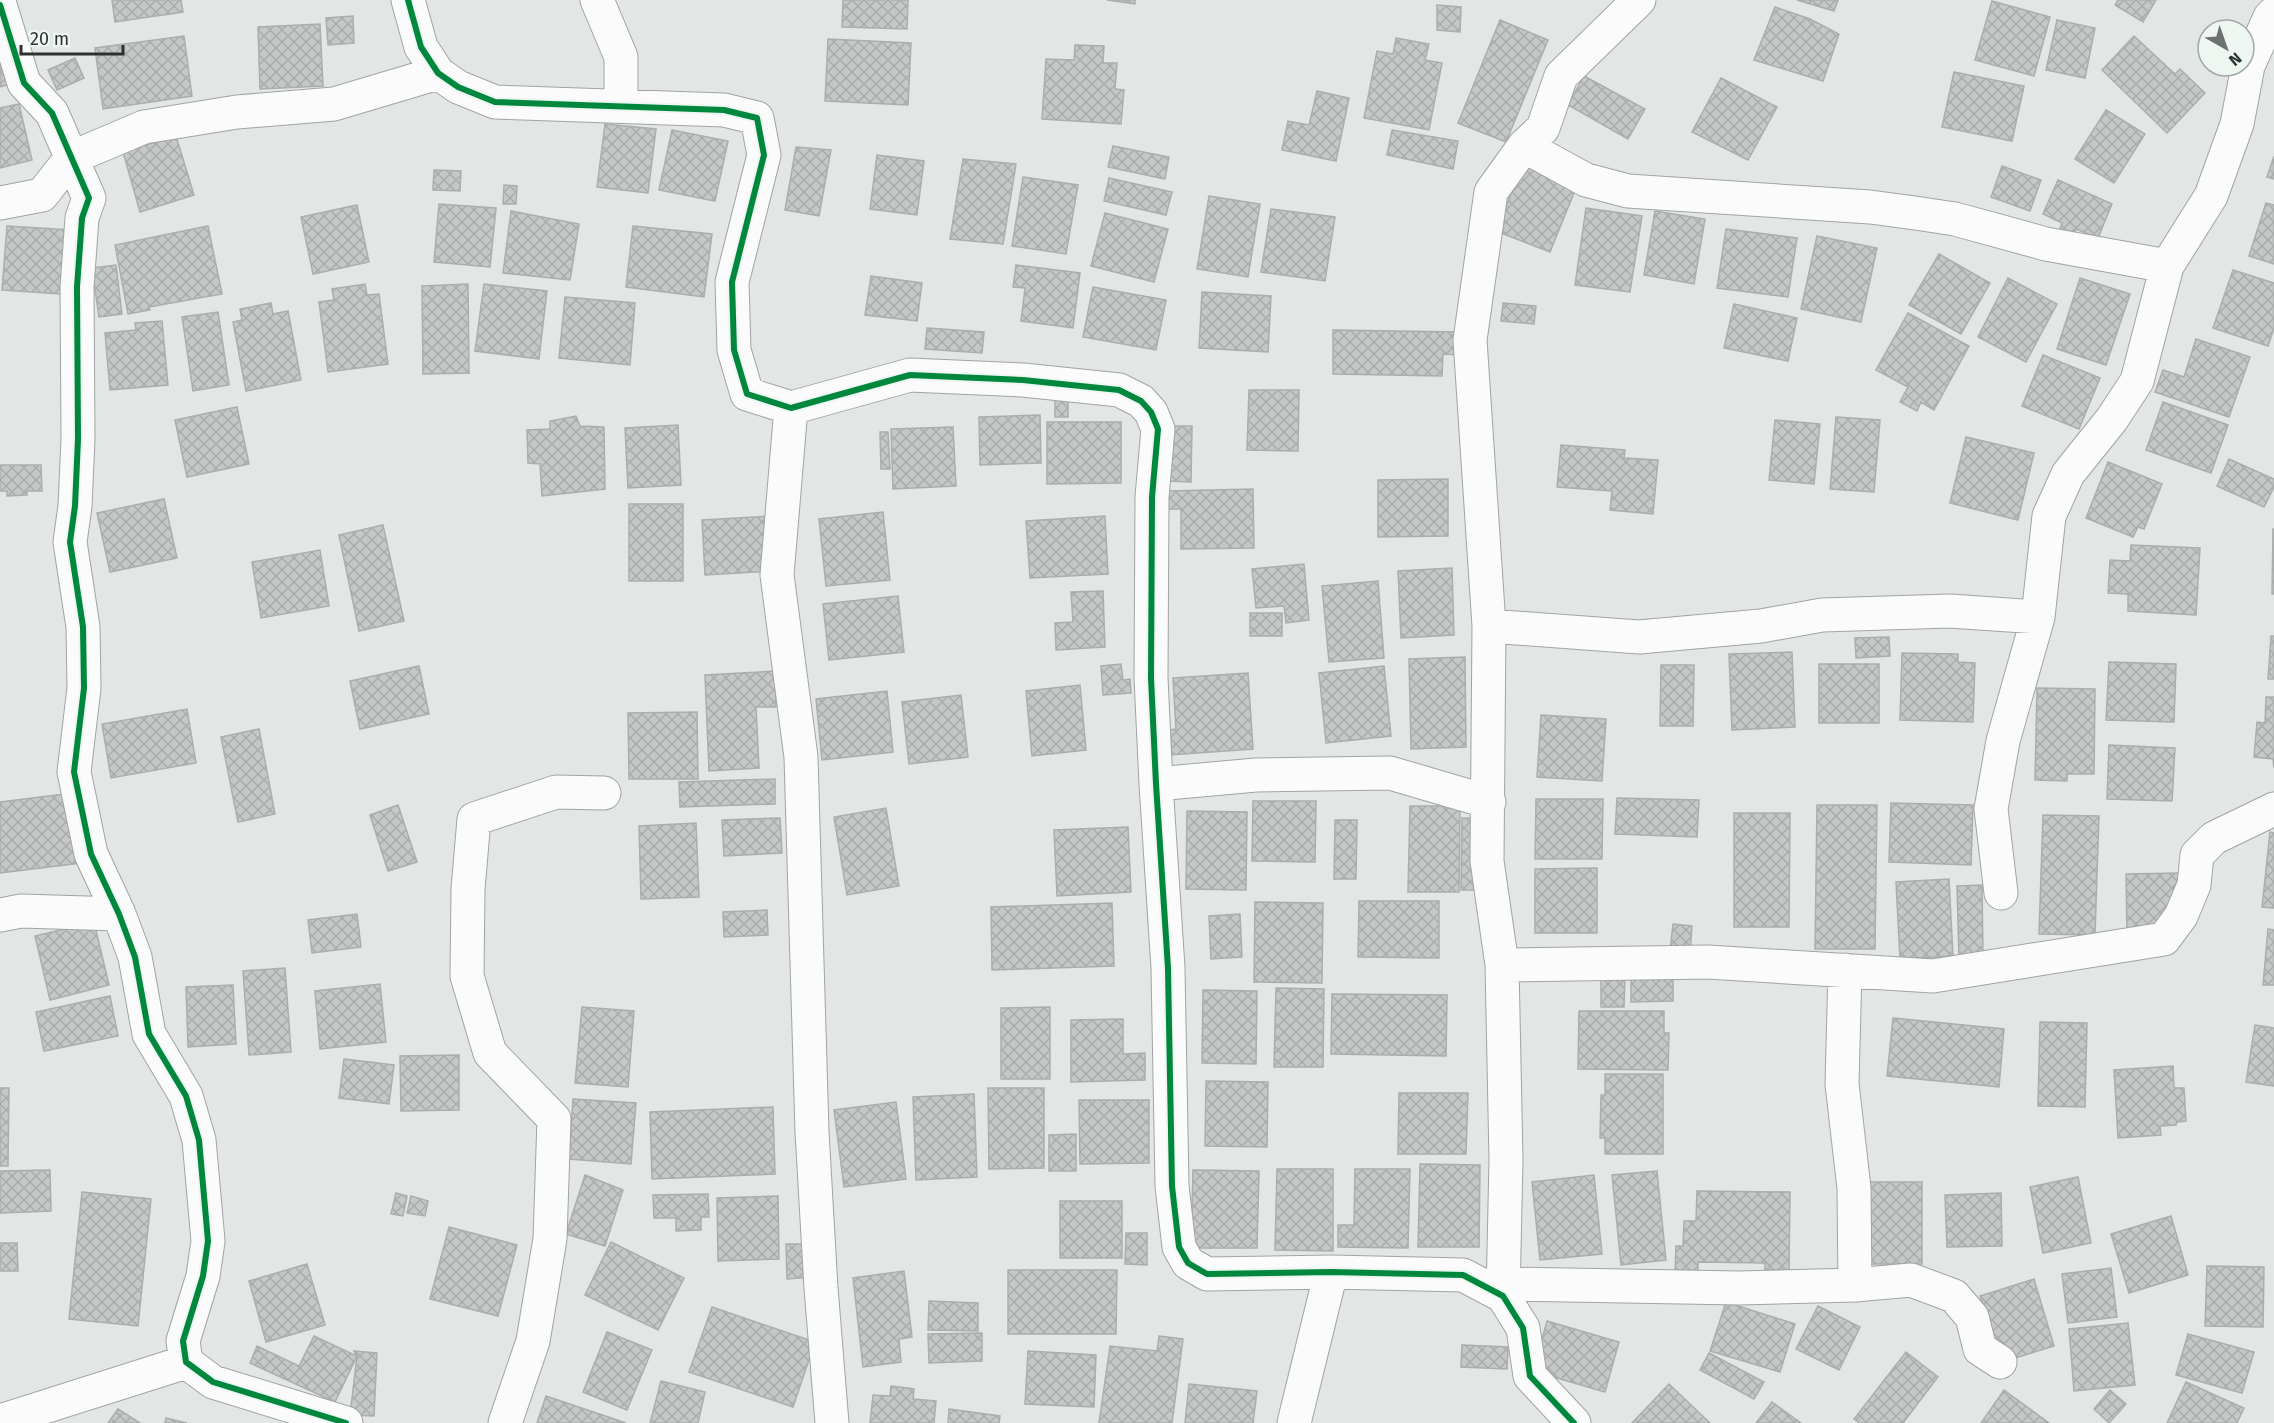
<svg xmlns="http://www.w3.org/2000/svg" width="2274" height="1423" font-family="'Fira Sans',sans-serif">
  <defs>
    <pattern id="building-cross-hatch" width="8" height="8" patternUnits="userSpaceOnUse" patternTransform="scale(1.5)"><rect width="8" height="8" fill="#c4c8c6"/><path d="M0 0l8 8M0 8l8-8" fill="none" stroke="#a9acaa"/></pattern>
  </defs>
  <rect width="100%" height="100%" fill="#e2e7e5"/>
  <path fill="url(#building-cross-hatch)" stroke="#aaaead" stroke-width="1.5" d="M112 0H181L183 12 115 22Z
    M843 0H908L907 29 842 27Z
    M1107 0H1135V4Z
    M1797 0H1838L1834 11Z
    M2118 0H2156L2143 22 2115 5Z
    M1992 1 2050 17 2034 76 1975 60Z
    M1437 5 1461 7 1460 32 1437 30Z
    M1775 7 1810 19 1839 34 1823 81 1754 60Z
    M353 16 354 43 328 45 326 18Z
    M1500 20 1548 40 1506 142 1458 123Z
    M2057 20 2095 28 2085 78 2046 70Z
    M320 24 323 86 260 89 258 27Z
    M184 36 192 96 103 109 95 48Z
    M2134 36 2175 74 2180 69 2205 93 2167 133 2102 70Z
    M1396 38 1429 44 1425 60 1442 63 1429 130 1364 118 1377 51 1393 54Z
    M828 39 911 43 908 105 825 101Z
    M0 40 10 84 0 87Z
    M1075 45 1104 46 1103 63H1117L1115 89 1124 90 1121 124 1042 119 1046 59 1074 60Z
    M75 58 84 78 57 90 48 70Z
    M1954 72 2024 86 2012 141 1942 127Z
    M1584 76 1645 109 1628 139 1568 105Z
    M1721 78 1777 107 1748 160 1692 132Z
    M1317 91 1349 98 1336 161 1282 150 1288 121 1309 125Z
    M19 104 32 160 0 168V108Z
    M2106 110 2145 134 2114 183 2075 159Z
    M605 124 656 129 648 193 597 187Z
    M672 130 728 141 715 201 659 190Z
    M1392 130 1458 141 1453 169 1387 155Z
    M176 136 194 195 140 212 123 152Z
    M1113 146 1169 157 1165 179 1108 167Z
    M796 147 831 150 819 216 785 210Z
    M877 155 924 161 917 215 870 209Z
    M2274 156V179L2267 177Z
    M963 159 1016 164 1003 244 950 239Z
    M1524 162 1578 183 1550 252 1496 231Z
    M2002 166 2041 180 2030 211 1991 197Z
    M434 170 461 171 460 191 433 190Z
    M1023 177 1078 185 1066 254 1012 246Z
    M1109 178 1172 192 1166 215 1104 201Z
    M2058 180 2112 204 2098 238 2076 229 2073 237 2059 231 2062 223 2043 214Z
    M504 185 517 186 516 204H503Z
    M1209 196 1260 204 1248 277 1197 269Z
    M2266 203 2274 205V264L2249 256Z
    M439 204 496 208 490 267 434 262Z
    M357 205 369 262 313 274 301 217Z
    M1586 208 1642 216 1630 292 1575 285Z
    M1271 209 1335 217 1325 281 1261 272Z
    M511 211 579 224 570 280 503 273Z
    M1655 211 1705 219 1694 284 1644 275Z
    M1105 213 1168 229 1154 282 1091 266Z
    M7 226 71 230 61 294 2 290Z
    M208 226 222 294 149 307 150 310 128 314 115 245Z
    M633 226 712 234 704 297 626 287Z
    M1726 229 1797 238 1788 297 1717 288Z
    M1817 236 1877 248 1861 322 1801 309Z
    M1939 254 1990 283 1961 334 1909 305Z
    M116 265 122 314 99 317 92 268Z
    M1016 265 1080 273 1073 328 1021 321 1025 288 1013 287Z
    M2233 270 2274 283V328L2268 346 2213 328Z
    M871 276 922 283 917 321 865 315Z
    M2008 278 2057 304 2026 362 1978 337Z
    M2080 278 2130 294 2106 365 2057 349Z
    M365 284 367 295 379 294 388 364 328 372 319 302 334 300 332 289Z
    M468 284 469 373 423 374 422 286Z
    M484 284 547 291 539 359 475 351Z
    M1093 287 1166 300 1156 350 1083 337Z
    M1202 292 1271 296 1268 352 1199 348Z
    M565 297 635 303 630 365 559 358Z
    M271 303 273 314 288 311 301 380 246 391 233 322 242 320 240 309Z
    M1503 303 1536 306 1534 324 1501 321Z
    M1734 304 1797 318 1788 361 1724 348Z
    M218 312 229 385 193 391 182 317Z
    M1908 313 1969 346 1934 410 1921 402 1917 411 1900 402 1908 387 1876 370Z
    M162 321 168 385 110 390 105 333 136 330 135 323Z
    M927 328 984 332 982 353 925 349Z
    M1333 330 1458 332V355L1443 354 1442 376 1333 374Z
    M2196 339 2250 357 2229 417 2155 392 2163 370 2184 377Z
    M2043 355 2100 378 2079 429 2022 406Z
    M1249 390H1299L1298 451 1247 450Z
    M1055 400H1068V417H1055Z
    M2163 402 2228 425 2211 473 2146 450Z
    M237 407 249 464 187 477 175 420Z
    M1040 415 1041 463 980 465 979 417Z
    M576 416 580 426 604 427 605 489 542 496 540 464 528 463 527 430 550 429V421Z
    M1836 417 1880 420 1874 492 1830 489Z
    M1775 420 1820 424 1814 484 1769 480Z
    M1047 422H1121V483L1047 484Z
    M678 425 681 485 628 488 625 428Z
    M1166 426H1192L1191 482 1165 481Z
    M953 427 956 486 893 489 891 429Z
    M880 432H888L890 469H881Z
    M1966 437 2034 453 2018 520 1950 503Z
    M1561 445 1625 450 1624 458 1658 460 1653 514 1610 510 1612 491 1557 487Z
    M2229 459 2274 479V487L2264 507 2217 486Z
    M2108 462 2162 484 2144 529 2138 527 2133 537 2086 518Z
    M0 465H41L42 491H27V495L7 496V491H0Z
    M1448 479V536L1378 537V480Z
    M1253 489 1254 548 1181 549V509H1167V491Z
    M164 499 177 558 110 572 97 513Z
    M629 504H683V581H629Z
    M883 512 890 580 826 586 819 519Z
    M771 516 773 571 705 575 702 520Z
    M1105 516 1108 574 1030 578 1026 521Z
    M383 525 404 621 359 631 339 535Z
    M2273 529H2274V594H2272Z
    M2131 545 2200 548 2196 615 2128 611V594L2108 593 2110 560 2130 561Z
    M320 550 329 606 261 618 252 562Z
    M1304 564 1309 620 1286 623 1284 606 1256 608 1252 569Z
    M1452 568 1454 635 1401 638 1398 571Z
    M1378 581 1384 658 1329 662 1322 586Z
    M1103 591 1105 647 1056 650 1055 623 1073 622 1071 592Z
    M898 596 904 652 829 660 823 604Z
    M1250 613H1282V636H1250Z
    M2271 636H2274V679H2268Z
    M1889 637 1890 656 1856 658 1855 638Z
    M1792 652 1795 727 1732 730 1729 654Z
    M1902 653 1958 654V662L1975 663 1973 722 1900 720Z
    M1465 657 1466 747 1411 749 1409 659Z
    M2109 662 2176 664 2174 722 2106 720Z
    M1121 664 1123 680 1130 679 1131 693 1103 695 1101 666Z
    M1819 664H1879V723H1819Z
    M1661 665H1694L1693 726H1660Z
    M419 666 429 714 360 729 350 681Z
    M1384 666 1391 736 1326 743 1319 673Z
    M775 671 776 707H756L759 768 709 771 705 675Z
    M1248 673 1253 749 1170 755 1169 730 1176 729 1173 678Z
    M1080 685 1086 750 1032 756 1026 691Z
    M2037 688 2095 689 2094 774H2067V781L2035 780Z
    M887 691 893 752 822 760 816 699Z
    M961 695 968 757 909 764 902 702Z
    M2266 697H2274V768L2273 759 2254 757 2257 722 2265 723Z
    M187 709 196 763 111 778 102 724Z
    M697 712 698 779H629L628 713Z
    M1541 715 1606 719 1602 781 1537 777Z
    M259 729 275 814 238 822 221 737Z
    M2109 745 2175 748 2172 801 2107 799Z
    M775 779V804L680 807 679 782Z
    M72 793 81 863 0 873V802Z
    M1617 798 1699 800 1697 837 1615 834Z
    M1536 799H1603L1602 859H1535Z
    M1253 801H1316L1315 862 1252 861Z
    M1891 803 1973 805 1971 865 1889 862Z
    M398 805 417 862 388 871 370 815Z
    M1817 805H1877L1875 949H1815Z
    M1410 806H1460L1459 892H1408Z
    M886 808 899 886 847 895 834 817Z
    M1187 811 1247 812 1246 890 1186 889Z
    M1734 813H1790L1789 927H1734Z
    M2043 815 2099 816 2095 935 2039 934Z
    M780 818 782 853 724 856 722 820Z
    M1462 818H1479L1477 890H1461Z
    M1335 820H1357L1356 879H1334Z
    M696 823 699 897 641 899 639 826Z
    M1128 827 1131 892 1057 896 1054 830Z
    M2270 832 2274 833V908L2262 907Z
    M1597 868V933H1535V869Z
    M2181 873 2182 936H2127L2126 874Z
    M1949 879 1953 956 1900 959 1896 882Z
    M1982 885 1983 957H1959L1957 886Z
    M1359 901H1439V958L1358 957Z
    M1255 902 1323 903 1322 983 1254 982Z
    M1112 903 1114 966 992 970 991 907Z
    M767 910 768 935 724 937 723 912Z
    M357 914 361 947 312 953 308 920Z
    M1240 914 1242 957 1211 959 1209 916Z
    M94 922 109 985 50 1000 35 936Z
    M1673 924 1692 926 1690 954 1670 951Z
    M2268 929 2274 930V985H2263Z
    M285 968 291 1052 249 1055 243 971Z
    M1673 973V1001L1631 1002V974Z
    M1601 978H1625L1624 1007H1601Z
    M380 984 386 1042 320 1049 315 991Z
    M233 985 236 1044 188 1047 186 987Z
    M1276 988 1324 989 1323 1067H1274Z
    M1203 990 1257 991 1256 1064 1202 1063Z
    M1332 994 1447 995 1446 1056 1331 1054Z
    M110 996 118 1036 44 1051 36 1012Z
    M582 1007 634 1011 628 1087 575 1083Z
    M1050 1007V1079H1001V1008Z
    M1579 1011H1664V1033H1669L1668 1070 1578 1069Z
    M1893 1018 2004 1029 1999 1087 1887 1076Z
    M1123 1019V1054L1145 1053V1080L1071 1082V1020Z
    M2040 1022 2087 1023 2085 1107 2038 1106Z
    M2255 1025 2274 1028V1086L2246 1082Z
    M459 1055V1110L401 1111 400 1056Z
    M344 1059 394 1065 389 1104 339 1098Z
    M2173 1066 2174 1088H2184L2186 1121 2177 1122 2176 1125 2160 1126 2161 1135 2118 1138 2114 1070Z
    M1605 1074H1663V1154H1605V1138H1600L1601 1095H1605Z
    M1206 1081 1268 1082 1267 1147 1205 1146Z
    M0 1088H9L8 1166H0Z
    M988 1088H1044V1168L989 1169Z
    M1399 1093H1468L1466 1154H1398Z
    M974 1094 977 1177 916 1180 913 1097Z
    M573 1099 636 1103 631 1164 569 1159Z
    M1079 1100H1149V1163L1080 1164Z
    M896 1102 906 1179 844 1187 834 1110Z
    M773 1107 775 1174 652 1179 650 1112Z
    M1076 1134V1171H1049V1135Z
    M1420 1164 1480 1165 1479 1247H1418Z
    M1277 1169H1333V1251L1275 1250Z
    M1355 1169H1410L1408 1248 1338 1247V1225H1354Z
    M50 1170 51 1211 0 1213V1171Z
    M1193 1170 1259 1171 1257 1248H1191Z
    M1657 1171 1666 1260 1621 1265 1612 1175Z
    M585 1175 623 1190 605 1246 566 1234Z
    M1594 1175 1602 1254 1540 1260 1532 1182Z
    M2078 1177 2091 1243 2043 1253 2030 1187Z
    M1865 1182H1922V1264H1865Z
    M1697 1191 1790 1192 1789 1270H1765V1263L1698 1262V1274H1675L1676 1246H1683L1684 1221H1696Z
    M82 1192 151 1199 138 1326 69 1319Z
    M396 1193 407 1196 403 1216 391 1214Z
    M2001 1193 2002 1246 1947 1247 1945 1195Z
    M708 1194 709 1217H701V1230L676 1231V1218H654L653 1195Z
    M411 1196 428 1201 425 1216 407 1213Z
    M778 1196 779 1259 718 1261 717 1198Z
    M1060 1201H1122V1258H1060Z
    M2171 1216 2188 1275 2129 1293 2111 1234Z
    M449 1227 517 1245 498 1316 430 1299Z
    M1126 1233H1147V1265L1125 1264Z
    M611 1242 684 1278 658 1330 585 1295Z
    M0 1243H17L18 1271H0Z
    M786 1244H808L812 1277 787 1279Z
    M307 1264 325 1325 266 1342 249 1281Z
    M2207 1266 2264 1267 2263 1327 2205 1326Z
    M2111 1268 2117 1317 2068 1323 2062 1274Z
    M1008 1270H1117L1116 1334H1008Z
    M904 1271 912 1337 899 1339 901 1362 863 1367 853 1278Z
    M2034 1279 2054 1346 1999 1363 1980 1296Z
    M929 1301 978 1303V1331L928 1330Z
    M1726 1302 1795 1324 1780 1372 1710 1351Z
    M1818 1306 1860 1327 1839 1370 1796 1349Z
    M712 1307 815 1342 793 1407 689 1372Z
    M1547 1321 1619 1342 1605 1392 1533 1371Z
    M2128 1323 2135 1385 2074 1391 2069 1329Z
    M607 1332 652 1350 627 1410 583 1392Z
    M982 1333V1361L929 1363 928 1334Z
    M2188 1334 2254 1352 2242 1393 2176 1375Z
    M314 1336 357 1356 335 1402 250 1363 257 1346 299 1366Z
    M1159 1336 1183 1339 1172 1423H1099L1110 1346 1157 1351Z
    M1462 1345 1508 1347 1507 1369 1461 1367Z
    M354 1351 377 1353 374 1416 350 1415 357 1356Z
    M1028 1351 1096 1355 1094 1407 1025 1404Z
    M1906 1352 1938 1377 1903 1423H1860L1854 1419Z
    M1709 1353 1764 1382 1754 1399 1700 1370Z
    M661 1381 705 1392 698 1423H650Z
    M2186 1382 2244 1408 2237 1423H2167Z
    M1189 1384 1257 1391 1253 1423H1185Z
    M1669 1384 1710 1423H1632Z
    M891 1386 914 1389 913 1399 936 1401 934 1423H870L873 1395 890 1396Z
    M2004 1390 2049 1423H1981Z
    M2110 1390 2126 1404 2109 1423 2094 1409Z
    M546 1396 626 1423H537Z
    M1772 1402 1801 1423H1756Z
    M118 1409 140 1423H108Z
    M949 1409 1000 1416 999 1423H948Z
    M166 1418 187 1423H165Z"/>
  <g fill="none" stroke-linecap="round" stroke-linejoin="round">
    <g stroke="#a0a4a2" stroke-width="35">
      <path id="minor" d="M408 0 421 47 438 73 458 87 495 102 724 110 757 118 764 155 732 282 734 350 747 394 791 408 910 375 1023 380 1119 390 1141 401 1151 412 1158 429 1152 497 1151 678 1156 784 1168 968 1172 1186 1179 1247 1188 1263 1207 1274 1331 1272 1463 1275 1503 1296 1523 1328 1530 1376 1574 1423
        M597 0 621 57V106
        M0 5 24 83 52 113 89 198 82 218 77 287 78 439 75 506 70 542 83 627 84 688 74 772 91 854 119 914 135 957 149 1034 186 1096 199 1140 208 1241 203 1276 183 1341 186 1362 213 1382 346 1423
        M1524 146 1586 180 1628 191 1870 207 1915 213 1955 219 2046 244 2167 266
        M0 203 42 195 71 158 144 127 237 112 334 104 438 73
        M791 408 777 575 801 757 812 1132 821 1288 832 1423
        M1489 626 1639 637 1761 626 1822 615 1950 611 2038 617
        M1156 784 1256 775 1390 773 1489 802
        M2001 893 1991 809 2003 741 2038 617 2049 516 2068 474 2112 419 2137 381 2167 266 2211 196 2237 124 2248 66 2270 17 2274 13
        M0 915 21 911 119 914
        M1502 965 1708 962 1933 976 2164 939 2181 916 2194 885 2197 855 2214 838 2274 809
        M1845 970 1842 1084 1854 1188 1855 1285
        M1503 1284 1739 1288 1855 1285 1911 1280 1954 1296 1972 1317 1980 1349 2000 1362
        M1503 1296 1506 1160 1502 965 1487 861 1489 626 1470 340 1491 192 1524 146 1543 128 1561 76 1639 0
        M0 1421 186 1362
        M505 1423 533 1341 550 1239 554 1119 490 1053 467 976 468 889 474 819 556 792 604 793
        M1294 1423 1331 1272"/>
    </g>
    <use href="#minor" stroke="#fbfbfb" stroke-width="33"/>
    <g stroke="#eef6f2" stroke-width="10">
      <path id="cycleway" d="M408 0 421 47 438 73 458 87 495 102 724 110 757 118 764 155 732 282 734 350 747 394 791 408 910 375 1023 380 1119 390 1141 401 1151 412 1158 429 1152 497 1151 678 1156 784 1168 968 1172 1186 1179 1247 1188 1263 1207 1274 1331 1272 1463 1275 1503 1296 1523 1328 1530 1376 1574 1423
        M0 5 24 83 52 113 89 198 82 218 77 287 78 439 75 506 70 542 83 627 84 688 74 772 91 854 119 914 135 957 149 1034 186 1096 199 1140 208 1241 203 1276 183 1341 186 1362 213 1382 346 1423"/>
    </g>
    <use href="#cycleway" stroke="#00873e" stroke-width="6"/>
  </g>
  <g transform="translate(2226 48) rotate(140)"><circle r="28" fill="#eef6f2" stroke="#a1a7a4" stroke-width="1.5"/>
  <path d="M0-4.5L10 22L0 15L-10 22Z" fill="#6d716f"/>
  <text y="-9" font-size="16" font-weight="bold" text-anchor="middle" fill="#2e3130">N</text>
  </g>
  <path d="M21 45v9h102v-9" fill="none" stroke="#2e3130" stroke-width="3"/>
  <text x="30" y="45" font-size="18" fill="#2e3130" stroke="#eef6f2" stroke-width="4.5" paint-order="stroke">20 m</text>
</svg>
